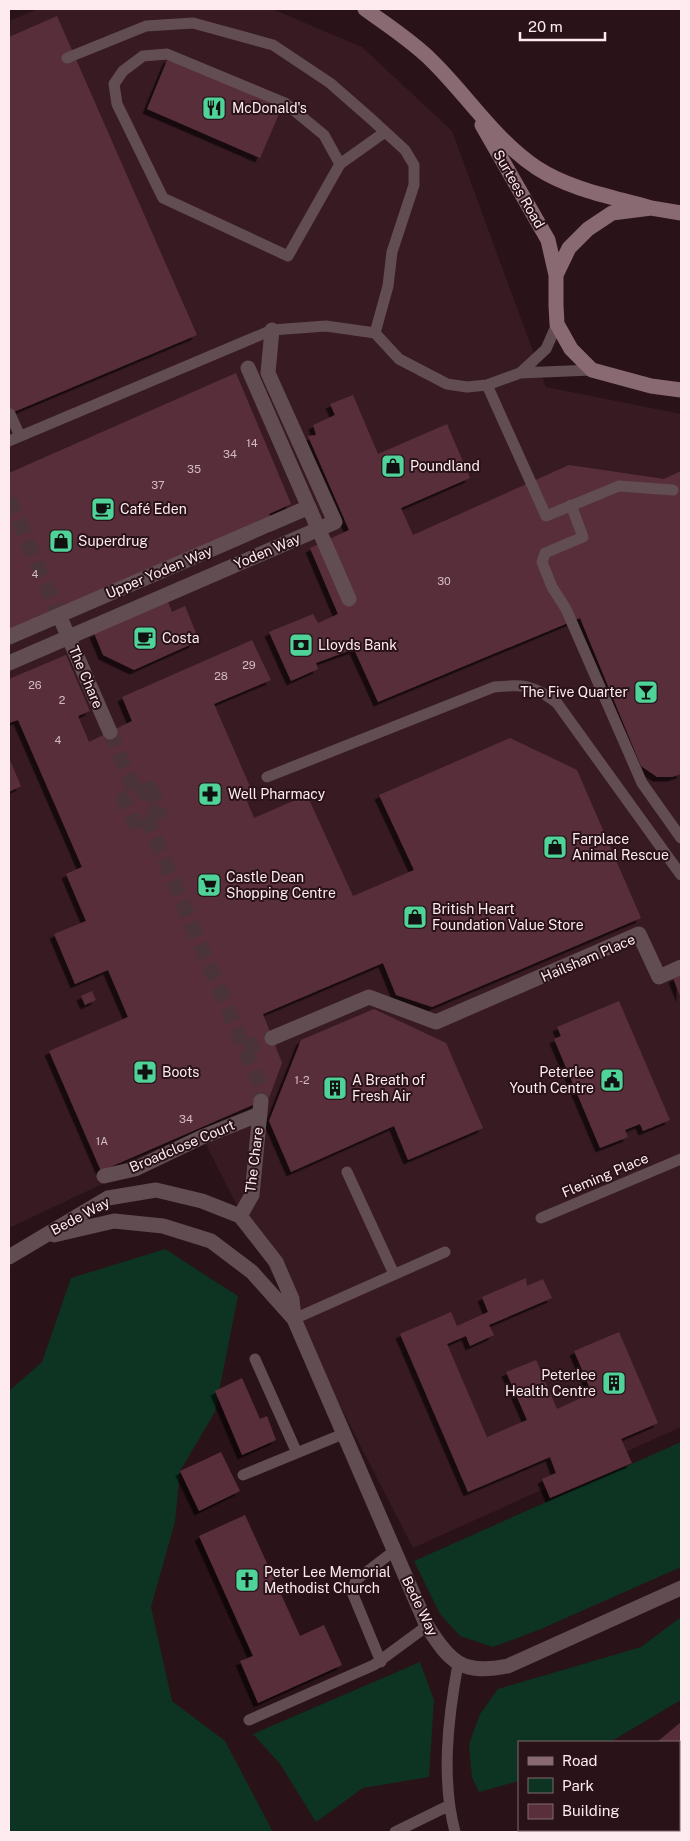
<svg xmlns="http://www.w3.org/2000/svg" width="690" height="1841" font-family="'Public Sans',sans-serif">
  <defs>
    <filter id="shadow"><feDropShadow dx="-4.5" dy="4.5" stdDeviation="0" flood-color="#0009"/></filter>
  </defs>
  <rect width="100%" height="100%" fill="#2a1219"/>
  <path fill="#381a23" d="M38 9H272L362 47 452 131 546 387 681 414V1427L413 1548 202 1137 9 1228V21Z"/>
  <path fill="#0d3322" d="M165 1249 238 1296 215 1412 180 1471 175 1522 151 1607 172 1701 225 1741 273 1832H9V1391L42 1362 71 1278Z
    M681 1442V1567L541 1629 493 1647 460 1636 440 1614 414 1561Z
    M681 1617V1700L610 1742H519V1781L479 1792 472 1777 469 1744 480 1714 498 1689 641 1647Z
    M420 1662 434 1700 429 1777 363 1788 316 1822 280 1764 253 1734Z"/>
  <path fill="#582f3b" filter="url(#shadow)" d="M57 16 197 335 9 414V37Z
    M168 58 282 107 260 158 147 109Z
    M236 373 291 504 269 514 275 528 62 606 52 610 9 644V473Z
    M353 395 378 454 447 424 470 478 401 508 413 535 569 465 664 479 681 471V774L672 777H657L641 766 580 618 378 702 354 649 316 663 318 669 291 681 269 632 313 614 318 623 338 614 310 548 349 530 308 436 316 435 313 425 335 415 330 404Z
    M168 602 172 612 185 606 196 633 194 643 134 670 103 655 94 633Z
    M252 640 271 680 214 704 252 791 244 794 254 818 307 795 353 896 414 870 379 795 510 738 577 770 641 918 432 1007 396 995 383 963 263 1014 282 1063 269 1098 101 1171 49 1051 128 1017 108 970 75 984 54 934 86 921 66 874 82 867 18 720 9 723V679L66 655 90 711 78 716 89 742 132 721 122 697Z
    M9 758 21 786 9 792Z
    M681 975V998L673 978Z
    M92 991 96 1000 85 1005 81 996Z
    M619 1001 670 1120 643 1131 640 1124 625 1130 628 1137 600 1148 554 1039 561 1036 557 1027Z
    M374 1009 446 1043 483 1128 408 1160 394 1126 291 1172 269 1121 301 1040Z
    M526 1278 527 1286 543 1279 552 1298 489 1325 494 1335 470 1346 466 1336 447 1344 487 1437 527 1420 506 1372 536 1360 557 1409 592 1393 574 1351 619 1332 658 1423 621 1439 632 1463 550 1498 542 1479 556 1473 550 1457 468 1492 400 1334 451 1312 457 1326 488 1312 482 1297Z
    M242 1378 260 1419 267 1416 276 1440 242 1455 215 1391Z
    M221 1452 240 1491 199 1511 180 1471Z
    M245 1515 300 1636 324 1625 342 1665 258 1703 240 1661 253 1656 199 1536Z
    M681 1722V1832H550L553 1830H679V1742H657Z"/>
  <g fill="none" stroke-linecap="round" stroke-linejoin="round">
    <path stroke="#4a3339" stroke-width="15" stroke-dasharray="15 8" stroke-linecap="butt" d="M9 499 62 622
      M110 732 136 794
      M150 788 160 811 134 822 124 799Z
      M146 817 262 1089 261 1101
      M245 1049 272 1038"/>
    <path stroke="#614d52" stroke-width="11" d="M67 58 146 26 193 23 273 45 330 83 370 118 405 150 414 165V185L392 252 388 286 375 333
      M340 164 324 135 285 103 167 54 143 56 123 71 114 84 117 104 163 198 288 256 340 164 385 132
      M520 373 546 349 557 324
      M487 385 546 516 619 486 673 490
      M10 414 20 436
      M9 441 272 330 326 326 375 333 399 359 447 384 467 387 487 385 520 373 592 370
      M571 505 583 537 545 553 542 562 552 587 566 609 642 783 681 838
      M267 777 494 687C523 684 534 685 557 703L681 875
      M347 1172 394 1274
      M541 1218 681 1159
      M294 1319 445 1252
      M255 1359 297 1453
      M243 1475 343 1434
      M381 1662 352 1592 356 1580 394 1551
      M249 1720 374 1665 427 1626
      M395 1832 448 1806
      M455 1832C441 1779 448 1718 458 1664"/>
    <path stroke="#614d52" stroke-width="15" d="M248 368 310 510
      M329 553 349 599
      M62 622 110 732
      M9 637 309 507
      M9 663 335 522 268 373 272 330
      M272 1038 369 997 436 1022 639 934 659 977 681 967
      M104 1176 135 1169 202 1137 260 1114
      M240 1216 252 1195 261 1101
      M54 1235 114 1221 163 1226 211 1241 252 1272 294 1319
      M9 1257 108 1198 156 1190 202 1201 240 1216 276 1262 292 1299 294 1319 427 1626C451 1663 462 1675 508 1666L681 1588"/>
    <path stroke="#896972" stroke-width="15" d="M365 9C387 25 412 41 431 60 467 95 495 140 537 168 571 190 613 197 651 208
      M482 125 548 240 556 275
      M681 213 651 208 612 213 588 229 569 248 556 275V305L557 324 571 349 592 370 651 386 681 390"/>
    <path stroke="#614d52" stroke-width="15" d="M310 510 329 553"/>
  </g>
  <defs>
    <g id="restaurant-square" transform="scale(1.25)"><rect x="-9" y="-9" width="18" height="18" rx="4" fill="#4fd399" stroke="#2a1219"/><path d="M-5-6h1v4h1v-4h1v4h1v-4h1v5L-1.5 .5V6h-2V.5L-5-1ZM5-6V6H3V1.5H1.5Q1.5-4 5-6Z" fill="#111"/></g>
    <g id="shop-square" transform="scale(1.25)"><rect x="-9" y="-9" width="18" height="18" rx="4" fill="#4fd399" stroke="#2a1219"/><path d="M-5-2.5h2.3a2.7 3.5 0 0 1 5.4 0H5L5.5 6h-11ZM-1.5-2.5h3a1.5 2.3 0 0 0-3 0Z" fill="#111"/></g>
    <g id="cafe-square" transform="scale(1.25)"><rect x="-9" y="-9" width="18" height="18" rx="4" fill="#4fd399" stroke="#2a1219"/><path d="M-5.5-4.5H6V0H3Q3 3.5 0 3.5H-2.5Q-5.5 3.5-5.5 0ZM3-3.2v2h1.7v-2ZM-6 4.5H4V6H-6Z" fill="#111"/></g>
    <g id="bank-square" transform="scale(1.25)"><rect x="-9" y="-9" width="18" height="18" rx="4" fill="#4fd399" stroke="#2a1219"/><path d="M-6-4H6V4H-6ZM0-2.3a2.3 2.3 0 1 0 0 4.6a2.3 2.3 0 1 0 0-4.6Z" fill="#111"/></g>
    <g id="bar-square" transform="scale(1.25)"><rect x="-9" y="-9" width="18" height="18" rx="4" fill="#4fd399" stroke="#2a1219"/><path d="M-6-5H6L.8 .8V4.5H3.5V6h-7V4.5H-.8V.8Z" fill="#111"/></g>
    <g id="pharmacy-square" transform="scale(1.25)"><rect x="-9" y="-9" width="18" height="18" rx="4" fill="#4fd399" stroke="#2a1219"/><path d="M-2-6h4v4h4v4h-4v4h-4v-4h-4v-4h4Z" fill="#111"/></g>
    <g id="supermarket-square" transform="scale(1.25)"><rect x="-9" y="-9" width="18" height="18" rx="4" fill="#4fd399" stroke="#2a1219"/><path d="M-6-5.5h2.5l.6 2H6L4.5 2H-2.5L-4.4-4H-6ZM-1.5 3.2a1.3 1.3 0 1 0 .1 0ZM3 3.2a1.3 1.3 0 1 0 .1 0Z" fill="#111"/></g>
    <g id="civic-square" transform="scale(1.25)"><rect x="-9" y="-9" width="18" height="18" rx="4" fill="#4fd399" stroke="#2a1219"/><path d="M-.6-6.5H3V-4.5H.6V-3L4-1V1h2V6H-6V1h2V-1L-.6-3ZM-1.2 2.5V6h2.4V2.5Z" fill="#111"/></g>
    <g id="building-square" transform="scale(1.25)"><rect x="-9" y="-9" width="18" height="18" rx="4" fill="#4fd399" stroke="#2a1219"/><path d="M-4-6H4V6H1V3H-1V6H-4ZM-2.5-4.3h1.7v1.8h-1.7ZM.8-4.3h1.7v1.8H.8ZM-2.5-1h1.7V.8h-1.7ZM.8-1h1.7V.8H.8Z" fill="#111"/></g>
    <g id="church-square" transform="scale(1.25)"><rect x="-9" y="-9" width="18" height="18" rx="4" fill="#4fd399" stroke="#2a1219"/><path d="M-1.2-6h2.4v3.5h3.3v2.4h-3.3V6h-2.4V-.1h-3.3v-2.4h3.3Z" fill="#111"/></g>
  </defs>
  <g fill-rule="evenodd">
    <use href="#restaurant-square" x="214" y="108"/>
    <use href="#shop-square" x="393" y="466"/>
    <use href="#cafe-square" x="103" y="509"/>
    <use href="#shop-square" x="61" y="541"/>
    <use href="#cafe-square" x="145" y="638"/>
    <use href="#bank-square" x="301" y="645"/>
    <use href="#bar-square" x="646" y="692"/>
    <use href="#pharmacy-square" x="210" y="794"/>
    <use href="#shop-square" x="555" y="847"/>
    <use href="#supermarket-square" x="209" y="885"/>
    <use href="#shop-square" x="415" y="917"/>
    <use href="#pharmacy-square" x="145" y="1072"/>
    <use href="#civic-square" x="612" y="1080"/>
    <use href="#building-square" x="335" y="1088"/>
    <use href="#building-square" x="614" y="1383"/>
    <use href="#church-square" x="247" y="1580"/>
  </g>
  <g text-anchor="middle" stroke-width="4" stroke-linejoin="round" paint-order="stroke">
    <g font-size="11" fill="#d4bcc2">
      <text x="252" y="447">14</text>
      <text x="230" y="458">34</text>
      <text x="194" y="473">35</text>
      <text x="158" y="489">37</text>
      <text x="35" y="578">4</text>
      <text x="444" y="585">30</text>
      <text x="249" y="669">29</text>
      <text x="221" y="680">28</text>
      <text x="35" y="689">26</text>
      <text x="62" y="704">2</text>
      <text x="58" y="744">4</text>
      <text x="302" y="1084">1-2</text>
      <text x="186" y="1123">34</text>
      <text x="102" y="1145">1A</text>
    </g>
    <g font-size="14" fill="#fdebef" stroke="#2a1219" text-anchor="start">
      <text x="232" y="113">McDonald's</text>
      <text x="410" y="471">Poundland</text>
      <text x="120" y="514">Café Eden</text>
      <text x="78" y="546">Superdrug</text>
      <text x="162" y="643">Costa</text>
      <text x="318" y="650">Lloyds Bank</text>
      <text x="628" y="697" text-anchor="end">The Five Quarter</text>
      <text x="228" y="799">Well Pharmacy</text>
      <text x="572" y="844">Farplace<tspan x="572" dy="16">Animal Rescue</tspan></text>
      <text x="226" y="882">Castle Dean<tspan x="226" dy="16">Shopping Centre</tspan></text>
      <text x="432" y="914">British Heart<tspan x="432" dy="16">Foundation Value Store</tspan></text>
      <text x="162" y="1077">Boots</text>
      <text x="594" y="1077" text-anchor="end">Peterlee<tspan x="594" dy="16">Youth Centre</tspan></text>
      <text x="352" y="1085">A Breath of<tspan x="352" dy="16">Fresh Air</tspan></text>
      <text x="596" y="1380" text-anchor="end">Peterlee<tspan x="596" dy="16">Health Centre</tspan></text>
      <text x="264" y="1577">Peter Lee Memorial<tspan x="264" dy="16">Methodist Church</tspan></text>
    </g>
    <g font-size="14" fill="#fdebef" stroke="#2a1219">
      <text transform="translate(519 189) rotate(60)" y="5">Surtees Road</text>
      <text transform="translate(267 551) rotate(-23)" y="5">Yoden Way</text>
      <text transform="translate(159 572) rotate(-23)" y="5">Upper Yoden Way</text>
      <text transform="translate(86 677) rotate(67)" y="5">The Chare</text>
      <text transform="translate(588 958) rotate(-23)" y="5">Hailsham Place</text>
      <text transform="translate(182 1146) rotate(-23)" y="5">Broadclose Court</text>
      <text transform="translate(254 1160) rotate(-83)" y="5">The Chare</text>
      <text transform="translate(605 1175) rotate(-23)" y="5">Fleming Place</text>
      <text transform="translate(80 1216) rotate(-28)" y="5">Bede Way</text>
      <text transform="translate(420 1606) rotate(64)" y="5">Bede Way</text>
    </g>
  </g>
  <rect width="690" height="1841" fill="none" stroke="#fdebef" stroke-width="20"/>
  <rect x="518" y="1741" width="162" height="90" fill="#2a1219" stroke="#7e696f"/>
  <rect x="528" y="1757" width="25" height="8" fill="#896972" stroke="#7e696f"/>
  <text x="562" y="1766" font-size="15" fill="#fdebef">Road</text>
  <rect x="528" y="1778" width="25" height="15" fill="#0d3322" stroke="#7e696f"/>
  <text x="562" y="1791" font-size="15" fill="#fdebef">Park</text>
  <rect x="528" y="1804" width="25" height="15" fill="#582f3b" stroke="#7e696f"/>
  <text x="562" y="1816" font-size="15" fill="#fdebef">Building</text>
  <path d="M520 32v8h85v-8" fill="none" stroke="#fdebef" stroke-width="2.5"/>
  <text x="528" y="32" font-size="15" fill="#fdebef" stroke="#2a1219" stroke-width="4" paint-order="stroke">20 m</text>
</svg>
